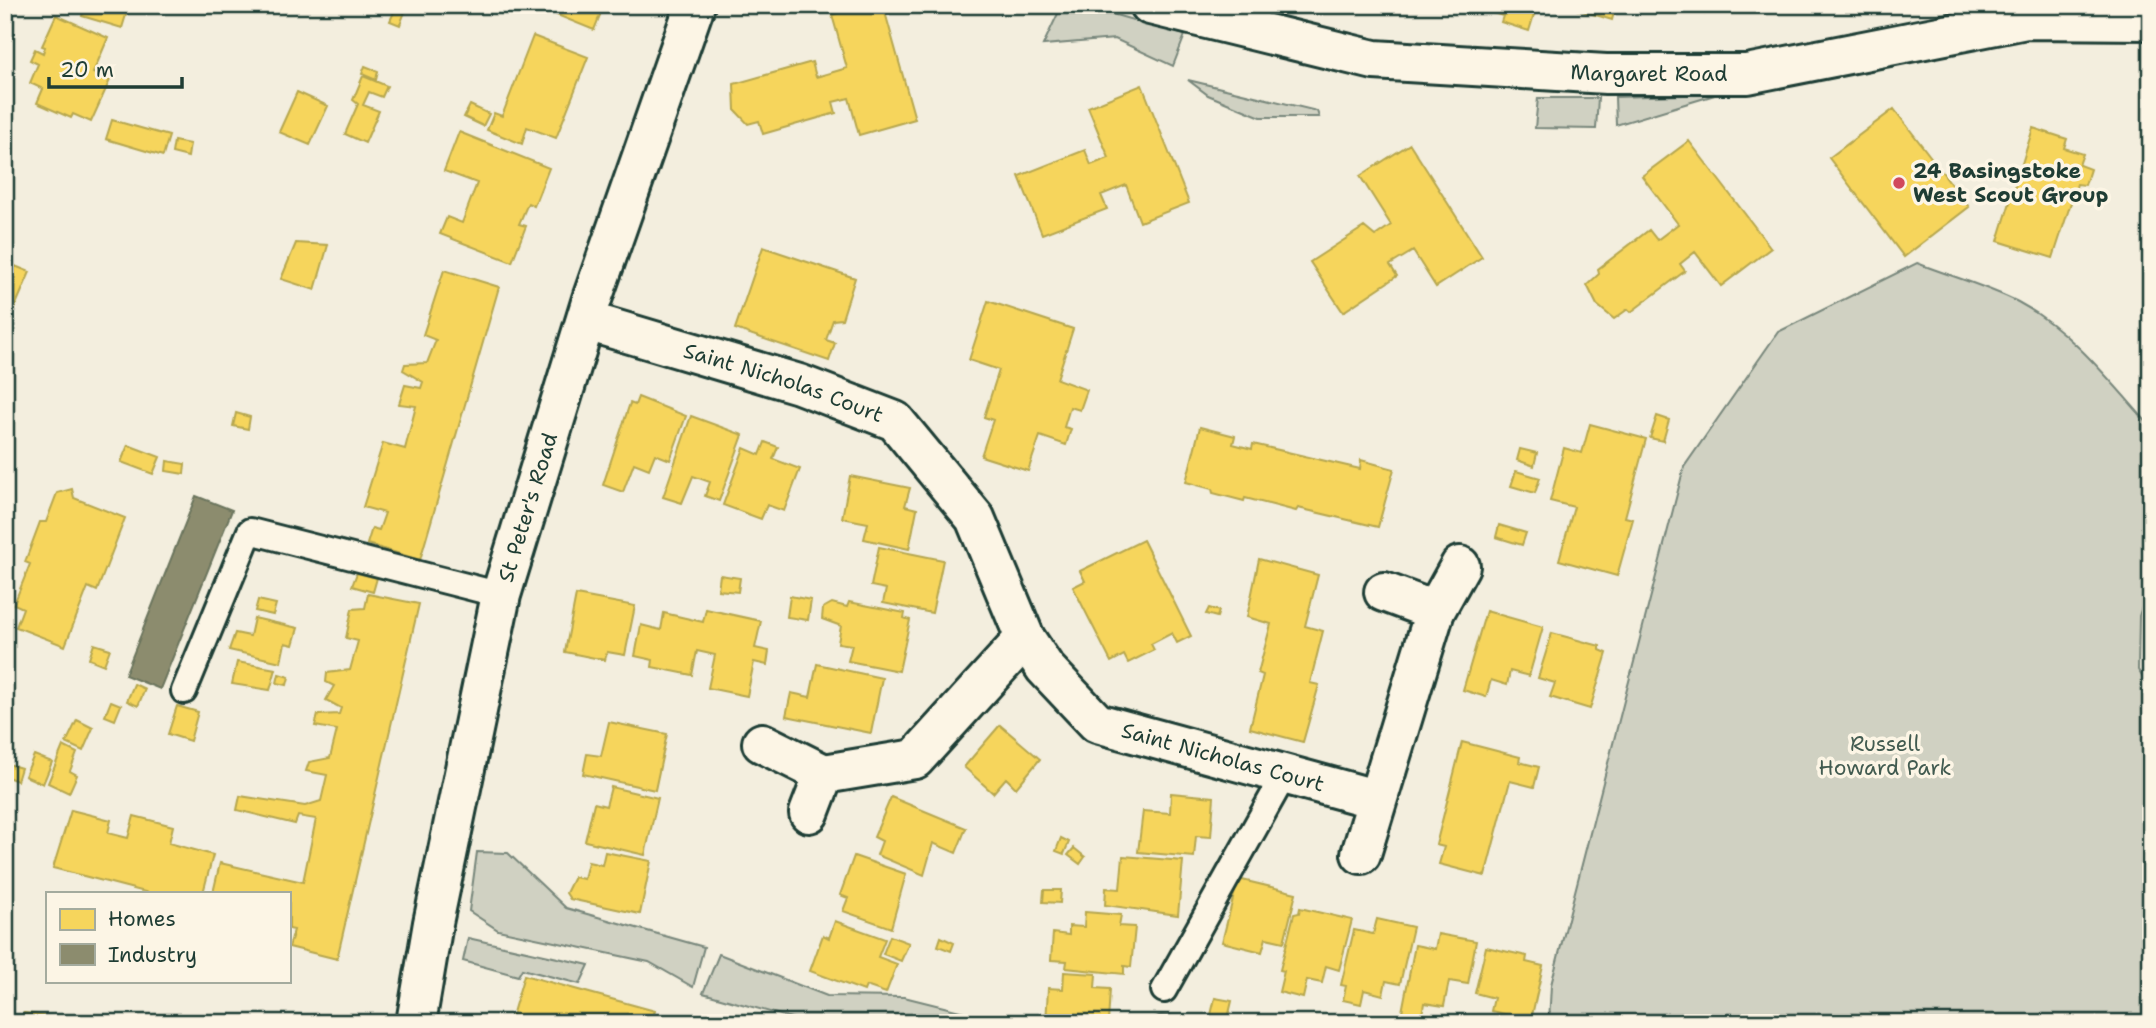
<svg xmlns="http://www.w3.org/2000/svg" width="2156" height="1028" font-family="'Shantell Sans',sans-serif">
  <rect width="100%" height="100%" fill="#f3eede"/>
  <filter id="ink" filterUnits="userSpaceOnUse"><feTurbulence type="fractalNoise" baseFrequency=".0143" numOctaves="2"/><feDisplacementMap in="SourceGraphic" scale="14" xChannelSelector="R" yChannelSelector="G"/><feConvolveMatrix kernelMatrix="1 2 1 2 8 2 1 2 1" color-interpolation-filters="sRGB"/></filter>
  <g filter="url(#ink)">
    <path fill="#d0d1c2" stroke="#78877b" stroke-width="2" d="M1062 5H1081L1185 35 1173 66 1115 39 1043 45Z
      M1188 80 1317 111 1319 117H1261L1208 95Z
      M1718 94 1616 125 1615 97Z
      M1538 98H1598L1596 129 1535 128Z
      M1917 263C1950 276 1987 286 2018 302 2072 331 2111 382 2151 427V582L2139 616 2138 670 2151 690V1023H1549L1551 985 1684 467 1778 332Z
      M477 852 508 853 566 908 704 947 693 987 649 962 498 930 469 911Z
      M468 938 589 965 580 984 522 969 518 976 463 961Z
      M719 954 827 996 904 997 1008 1023H809L703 993Z
      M1161 1015 1231 1021 1237 1023H1143Z"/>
    <path fill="#f6d55c" stroke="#b6a750" stroke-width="2" d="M85 5H129L122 28 82 16Z
      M397 5 406 9 400 25 390 21Z
      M550 5H604L594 30 547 11Z
      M865 5H883L915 119 859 135 849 98 833 102 836 113 763 134 759 121 748 124 735 110 734 84 812 62 816 77 847 68 832 15Z
      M1466 5H1537L1529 31 1501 22 1503 16Z
      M1563 5H1616L1612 20Z
      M1667 5H1706L1704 14Z
      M56 15 108 38 93 73 110 80 91 122 73 114 71 118 37 103 43 89 30 83 38 64 30 60 35 49 43 53 45 47 42 46Z
      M533 36 588 57 556 138 527 127 522 144 487 130 494 113 502 116Z
      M365 66 378 71 376 80 362 74Z
      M363 76 387 86 382 97 369 92 363 105 379 111 365 143 345 134 358 104 353 100Z
      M1142 85 1189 203 1140 222 1126 185 1101 195 1107 209 1042 234 1019 176 1085 150 1091 165 1109 158 1088 107Z
      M297 92 328 106 310 145 279 132Z
      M470 105 489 114 483 126 464 117Z
      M1894 109 1969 207 1904 257 1829 158Z
      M112 120 169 136 163 156 106 139Z
      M2033 128 2067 139 2064 148 2083 154 2079 165 2090 169 2085 185 2077 184 2053 258 1998 241Z
      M459 132 549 168 534 206 528 203 519 224 526 226 512 262 440 234 447 217 462 223 477 183 444 171Z
      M174 141 190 144 188 157 172 153Z
      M1689 141 1771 248 1721 286 1695 252 1680 264 1685 271 1631 312 1628 309 1614 319 1597 305 1587 285 1599 274 1598 269 1649 230 1657 240 1678 224 1642 176Z
      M1410 144 1482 257 1436 287 1413 251 1390 265 1397 276 1343 312 1310 262 1364 227 1375 236 1391 225 1360 176Z
      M296 243 328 245 315 290 281 279Z
      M763 247 855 278 842 319 833 320 826 340 835 343 829 361 735 329Z
      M5 262 30 272 5 330Z
      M444 270 499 287 420 560 367 544 372 528 379 530 385 513 363 507 383 443 405 449 416 406 399 404 405 385 421 388 423 382 403 370 405 364 427 363 436 340 423 335Z
      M988 301 1073 329 1057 379 1087 390 1080 410 1070 407 1064 427 1071 429 1066 445 1040 436 1028 471 981 456 993 420 984 417 999 370 969 360Z
      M638 397 686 416 670 460 655 454 649 469 634 463 623 492 603 485 630 403 635 405Z
      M236 413 250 417 248 429 233 426Z
      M691 416 743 435 719 501 705 496 710 482 693 476 682 503 663 497Z
      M1657 416 1669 420 1663 441 1650 438Z
      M1590 424 1646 439 1625 517 1633 519 1617 576 1559 560 1574 507 1550 501 1564 448 1582 453Z
      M1200 427 1235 436 1233 444 1252 449 1253 444 1360 469 1361 460 1394 469 1378 527 1298 508 1296 511 1245 498 1244 501 1213 493 1212 489 1186 482Z
      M765 442 778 447 773 459 800 469 784 511 767 505 761 519 723 505 744 448 760 455Z
      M128 445 160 457 153 474 121 462Z
      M1520 449 1537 453 1534 466 1517 460Z
      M167 461 185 464 184 474 166 471Z
      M1516 471 1540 478 1535 493 1511 486Z
      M850 476 910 488 905 506 917 509 909 549 864 539 868 523 842 518Z
      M72 489 74 498 125 518 97 591 88 587 65 646 16 627 23 608 14 604 30 564 25 562 40 522H46L57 493Z
      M1499 525 1526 533 1522 545 1496 537Z
      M1143 540 1191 636 1177 643 1172 633 1151 644 1154 650 1128 663 1124 655 1111 662 1073 587 1085 581 1080 571Z
      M879 547 943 560 932 613 883 603 886 589 871 586Z
      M1259 559 1318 575 1305 626 1323 631 1310 683 1319 685 1303 742 1250 728 1263 675 1258 673 1271 624 1247 617Z
      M357 573 377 578 373 592 352 586Z
      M720 575 740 578 738 592 718 590Z
      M368 594 419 604 337 959 289 947 294 930 289 929V893H213L220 863 303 882 316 819 298 816 295 824 237 810 240 796 305 806 321 801 327 775 306 771 309 762 330 758 337 730 315 726 318 715 339 714 341 708 326 700 334 686 326 682 327 673 350 670 358 641 346 638 352 609 365 608Z
      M576 595 635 606 625 655 607 652 605 660 565 652Z
      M790 596 811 600 808 620 787 617Z
      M258 600 276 604 273 615 255 611Z
      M849 602 905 613 904 618 910 620 899 671 848 661 852 645 838 643 841 626 822 619 823 608 832 603 847 607Z
      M1209 608 1219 611 1217 617 1206 614Z
      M706 609 761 621 755 648 769 651 767 665 754 662 747 696 708 688 715 655 697 651 692 675 652 667 653 660 635 656 641 625 661 630 664 613 703 622Z
      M1486 611 1543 627 1529 676 1510 671 1507 685 1491 680 1486 697 1463 690Z
      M254 618 298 628 293 645 285 643 281 662 229 650 235 633 250 636Z
      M1552 633 1600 646V650L1607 653 1590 709 1550 697 1555 683 1538 678Z
      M94 644 110 649 104 665 89 659Z
      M237 662 276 669 270 690 232 684Z
      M817 664 882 678 871 733 786 716 791 693 810 697Z
      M279 674 289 677 287 685 277 683Z
      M134 684 145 689 138 706 127 701Z
      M111 701 121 705 115 720 105 716Z
      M177 706 198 712 190 741 168 734Z
      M77 720 93 728 83 751 66 743Z
      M609 722 667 734 655 790 583 774 587 754 601 756Z
      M1000 725 1040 759 1016 788 1006 778 993 793 964 767Z
      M1462 742 1520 757 1519 762 1539 767 1534 787 1510 781 1485 876 1439 864 1444 847 1436 845Z
      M63 746 77 753 70 771 77 775 69 793 48 783Z
      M34 755 52 762 43 784 25 776Z
      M5 763 21 768 17 781 5 776Z
      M611 787 658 798 645 855 585 841 594 803 606 806Z
      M1171 793 1214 797 1211 837 1196 836 1194 857 1138 852 1143 811 1170 813Z
      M891 797 966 828 956 853 933 843 924 875 877 855 882 841 874 837Z
      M71 810 111 820 108 833 128 838 134 816 173 826 169 843 213 855 203 893H149L53 868Z
      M1061 838 1069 842 1064 854 1056 851Z
      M1074 848 1085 857 1080 864 1068 855Z
      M605 852 651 861 640 914 570 899 566 893 574 877 584 879 588 862 602 865Z
      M854 856 906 874 891 928 843 911 848 898 840 895Z
      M1123 856 1183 861 1178 915 1105 905 1106 888 1120 889Z
      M1238 879 1296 893 1284 942 1266 938 1262 952 1222 942Z
      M1044 890H1061L1060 903 1043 902Z
      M1300 908 1352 920 1339 970 1326 966 1322 983 1307 980 1303 998 1279 992 1284 971 1280 970 1294 914 1299 913Z
      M1085 912 1121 915 1119 926 1135 927 1131 967 1124 966V974L1066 968 1067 961 1051 960 1053 933 1069 935V926L1084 927Z
      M1377 919 1413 927 1400 984 1386 981 1383 995 1364 990 1361 1004 1343 1000 1346 986 1341 985 1354 930 1373 934Z
      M835 921 885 939 878 957 897 964 886 993 866 986 864 991 810 971 823 935 829 938Z
      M1438 934 1476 941 1468 984 1449 981 1444 1006 1424 1003 1421 1021 1401 1017 1415 945 1435 949Z
      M890 936 909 943 901 961 883 954Z
      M941 937 954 943 951 951 938 946Z
      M1486 947 1527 956 1526 962 1543 966 1531 1020 1491 1011 1494 998 1475 993Z
      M1064 972 1096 974 1095 988 1110 989 1108 1023H1046L1048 988 1063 989Z
      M524 975 655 1011 651 1023H510Z
      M1215 998 1232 1001 1228 1018 1211 1015Z
      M24 1013 96 1023H22Z"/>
    <path fill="#8c8c6e" stroke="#6b745d" stroke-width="2" d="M196 496 232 510 160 689 125 675Z"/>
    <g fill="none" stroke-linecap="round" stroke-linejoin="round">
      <g stroke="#1f3d34" stroke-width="30">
        <path id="service" d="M184 691 250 531 501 595
          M1164 990 1285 774"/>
      </g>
      <g stroke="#1f3d34" stroke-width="44">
        <g id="minor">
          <path id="s1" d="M1150 5 1374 60 1606 74H1747L2026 19 2151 20"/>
          <path id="s2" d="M587 321 799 384 895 421 975 518 1025 638 1045 668 1097 723 1375 799"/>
          <path d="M1384 592 1435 611"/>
          <path d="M762 743 824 774 809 813"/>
          <path d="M824 774 915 759 1025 638"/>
          <path d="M1361 854 1435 611 1460 566"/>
          <path id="s3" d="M416 1023 433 923 501 595 592 299 695 5"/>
        </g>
      </g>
      <use href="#service" stroke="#fcf5e5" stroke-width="24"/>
      <use href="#minor" stroke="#fcf5e5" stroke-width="38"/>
    </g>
  </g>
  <circle fill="#d1495b" stroke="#fcf5e5" stroke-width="2.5" cx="1899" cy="183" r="7"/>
  <g text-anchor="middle" stroke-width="7" stroke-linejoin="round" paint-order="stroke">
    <g font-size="21" fill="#1f3d34" stroke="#fcf5e5">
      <text dy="7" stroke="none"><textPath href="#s1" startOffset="506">Margaret Road</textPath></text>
      <text dy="7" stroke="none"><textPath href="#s2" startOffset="206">Saint Nicholas Court</textPath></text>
      <text dy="7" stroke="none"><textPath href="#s3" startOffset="528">St Peter's Road</textPath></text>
      <text dy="7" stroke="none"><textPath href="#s2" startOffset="822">Saint Nicholas Court</textPath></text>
    </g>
    <g font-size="21" font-weight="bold" fill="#1f3d34" stroke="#fcf5e5" text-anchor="start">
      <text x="1913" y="178">24 Basingstoke<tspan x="1913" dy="24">West Scout Group</tspan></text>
    </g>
    <g font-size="21" fill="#425b50" stroke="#fcf5e5">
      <text x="1885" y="751">Russell<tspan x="1885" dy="24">Howard Park</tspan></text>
    </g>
  </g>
  <rect width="2156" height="1028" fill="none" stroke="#fcf5e5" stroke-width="28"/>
  <rect x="14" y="14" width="2128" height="1000" fill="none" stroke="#1f3d34" stroke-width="2.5" filter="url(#ink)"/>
  <rect x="46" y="892" width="245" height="91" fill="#fcf5e5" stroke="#a4ab9e" stroke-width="2"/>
  <rect x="60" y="909" width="35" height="21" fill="#f6d55c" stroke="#a4ab9e" stroke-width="2"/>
  <text x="108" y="926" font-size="21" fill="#1f3d34">Homes</text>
  <rect x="60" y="944" width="35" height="21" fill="#8c8c6e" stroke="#a4ab9e" stroke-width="2"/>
  <text x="108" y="962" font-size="21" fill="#1f3d34">Industry</text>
  <path d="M49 77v10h133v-10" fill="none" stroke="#1f3d34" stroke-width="3.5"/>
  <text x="60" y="77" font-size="21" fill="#1f3d34" stroke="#fcf5e5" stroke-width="5" paint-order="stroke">20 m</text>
</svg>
